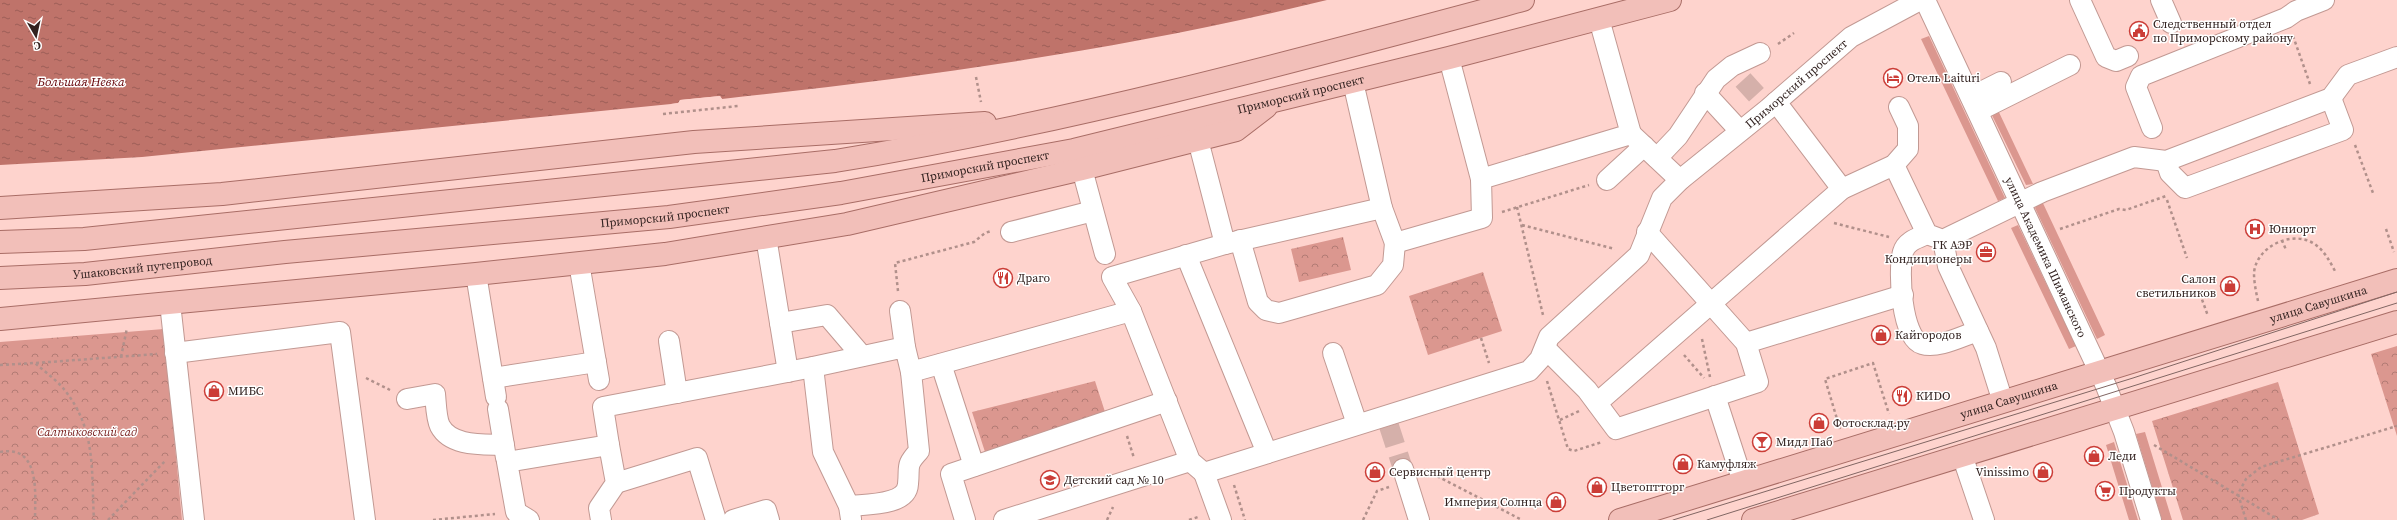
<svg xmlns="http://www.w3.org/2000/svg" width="2397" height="520" font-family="'Source Serif 4',serif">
  <defs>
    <pattern id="park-crowns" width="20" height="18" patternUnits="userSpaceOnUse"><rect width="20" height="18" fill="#db978f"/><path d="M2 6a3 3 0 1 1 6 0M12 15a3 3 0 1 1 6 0" fill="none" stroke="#b27b74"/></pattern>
    <pattern id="water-ripples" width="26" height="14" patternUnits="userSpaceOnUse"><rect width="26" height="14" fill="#bf736a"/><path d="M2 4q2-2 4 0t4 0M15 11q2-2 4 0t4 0" fill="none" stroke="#9c5e57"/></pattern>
  </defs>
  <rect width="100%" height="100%" fill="#fed3cd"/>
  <path fill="#db978f" d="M1929 36 2005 198 1998 201 1921 39Z
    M1996 106 2033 184 2026 185 1989 109Z
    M2041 199 2105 335 2097 339 2035 208Z
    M2018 225 2076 346 2069 349 2011 228Z
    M2145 432 2172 520H2162L2136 434Z
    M2114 442 2138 520H2129L2106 445Z"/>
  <path fill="url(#park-crowns)" d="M1343 237 1351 270 1299 282 1291 249Z
    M1483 272 1502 331 1428 355 1409 296Z
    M164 329 182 520H0V342Z
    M2397 346V436L2371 354Z
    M1095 381 1106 415 986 455 972 412Z
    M2278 382 2319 514 2302 520H2183L2152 421Z"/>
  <path fill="url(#water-ripples)" d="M0 0H1327C1128 49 925 77 722 99L720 96 680 100 679 103 671 104 142 157 0 165Z"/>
  <path fill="#fed3cd" d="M720 96 722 99H729V101H721L719 98 681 102 679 105 671 106V104L678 103 680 100Z"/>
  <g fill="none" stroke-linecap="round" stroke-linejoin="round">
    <path stroke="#d5b0aa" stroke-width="20" stroke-dasharray="20 10" stroke-linecap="butt" d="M1743 80 1763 102
      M1389 426 1403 469"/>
    <g stroke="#c29993" stroke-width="22">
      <g id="minor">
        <path id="s1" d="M1925 0 2106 386 2124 432 2151 520"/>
        <path d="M2080 0 2106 57 2116 61 2128 56"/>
        <path d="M2161 0 2171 23"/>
        <path d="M1449 58 1481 179"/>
        <path d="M1353 82 1382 208"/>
        <path d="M1705 93 1740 131"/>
        <path d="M1971 97 2001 82"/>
        <path d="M1776 102 1842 189"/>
        <path d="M1978 111 2070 65"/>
        <path d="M2152 128 2136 87 2141 76 2286 18 2296 11 2324 0"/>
        <path d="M1631 134 1680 180"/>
        <path d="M1198 140 1225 244"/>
        <path d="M1657 158 1678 136 1716 79 1732 66 1760 53"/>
        <path d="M2166 161 2170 173 2185 188 2343 130 2331 98"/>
        <path d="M1894 165 1927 234 1943 240 2042 192 2134 157 2166 161 2331 98 2348 75 2397 57"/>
        <path d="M1082 169 1105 254"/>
        <path d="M1607 180 1644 146"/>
        <path d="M1011 232 1093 211"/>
        <path d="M1927 234C1918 238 1906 241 1903 252 1898 269 1901 338 1922 344 1938 349 1962 336 1978 331"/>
        <path d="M766 237 788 372"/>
        <path d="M1240 240 1258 302 1266 310 1279 313 1377 285 1393 265 1395 243"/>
        <path d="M1943 240 1948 266 1986 348 2003 402"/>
        <path d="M1186 255 1267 453"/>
        <path d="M579 263 599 380"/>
        <path d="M476 274 496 397"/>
        <path d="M170 303 194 520"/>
        <path d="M900 311 905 347"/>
        <path id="s2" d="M1131 311 1190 461 1204 473 1529 371 1540 359 1549 337 1639 255 1662 198 1680 180 1768 109 1851 37 1920 0"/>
        <path d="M780 323 827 315 862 356"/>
        <path d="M669 341 677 393"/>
        <path d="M1746 343 1903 295"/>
        <path d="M1545 348 1587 390 1616 429 1758 382 1746 343 1647 232"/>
        <path d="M175 353 340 332 365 520"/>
        <path d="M1333 353 1357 424"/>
        <path d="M941 364 974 466"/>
        <path d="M813 367 823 452 849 506 851 519"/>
        <path d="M493 378 596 362"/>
        <path d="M1715 396 1743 482"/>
        <path d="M407 399 435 394C436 403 436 418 440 426 451 447 484 444 504 445"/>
        <path d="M1597 403 1842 189 1894 165 1908 149V126L1899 107"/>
        <path d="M498 409 506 458"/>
        <path d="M1962 455 1984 520"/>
        <path d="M1403 469 1419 520"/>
        <path d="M1204 473 1221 520"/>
        <path d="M616 483 697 458 716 520"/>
        <path d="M849 506C866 504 907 506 908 484 910 466 905 466 919 451L911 372"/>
        <path d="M529 520 516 512 507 462 609 445 603 407 813 367 905 347 911 372 1131 311 1112 277 1225 244 1382 208 1395 243 1482 218 1481 179 1631 134 1599 19"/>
        <path d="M601 520 599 508 616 483 609 445"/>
        <path d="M733 520 766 510 769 520"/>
        <path d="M965 520 951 474 1167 401"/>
        <path d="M1004 520 1190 461"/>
      </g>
    </g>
    <g stroke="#a96d66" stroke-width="24">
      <g id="major">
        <path d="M0 208 222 194 694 142 985 123"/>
        <path d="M0 242 84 239 835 161C1068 123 1296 61 1523 0"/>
        <path id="s3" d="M0 278 85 274 285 252 669 217 841 193 1074 150 1449 58 1670 0"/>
        <path d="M0 319 476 274 665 254 847 224 1082 169 1236 130 1266 107"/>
        <path id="s4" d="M1620 520 2397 280"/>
        <path d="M1753 520 2397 322"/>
      </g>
    </g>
    <path stroke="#b1908b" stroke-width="2.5" stroke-dasharray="3 3" stroke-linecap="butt" d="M2293 36 2310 84
      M1778 44 1794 33
      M976 77 981 102
      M663 114 738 106
      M2355 145 2373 193
      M2167 200 2187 258
      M1517 207 1543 315
      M1502 212 1589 185
      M1834 223 1889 237
      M1522 225 1615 249
      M2060 229 2119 209 2126 210 2166 196
      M2386 229 2394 252
      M2282 240 2286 250
      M898 291 895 263 974 242 985 233 991 231
      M2200 294 2208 316
      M2258 301C2256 292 2254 282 2254 273 2256 247 2291 230 2313 243 2324 250 2329 260 2335 271
      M1481 338 1489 363
      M1702 339 1710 377
      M1684 355 1704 378
      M121 357 127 328
      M36 363 157 354
      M0 365 35 363C44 371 55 379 63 388 97 429 91 471 94 520
      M366 378 390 390
      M1547 381 1568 449 1574 451 1602 442
      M1560 420 1579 411
      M1840 429 1825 379 1873 363 1889 414
      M1127 436 1134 458
      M2154 445 2279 520
      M0 452C41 444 35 495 35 520
      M1426 476 1433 474 1522 520
      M1234 485 1245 520
      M108 520 166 460
      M433 520 495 514
      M1107 520 1113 507
      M1189 520 1198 517
      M1363 520 1377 491 1389 487
      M2246 520 2238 494 2246 479 2261 467 2397 426"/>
    <use href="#minor" stroke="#fff" stroke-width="20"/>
    <use href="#major" stroke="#f2bfb9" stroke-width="22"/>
    <path stroke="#816663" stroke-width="1" d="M1673 520 2133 378 2397 292
      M1707 520 2397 303"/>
  </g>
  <defs>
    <g id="civic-ring" transform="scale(1)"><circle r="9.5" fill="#fff" stroke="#cb3d37" stroke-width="1.5"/><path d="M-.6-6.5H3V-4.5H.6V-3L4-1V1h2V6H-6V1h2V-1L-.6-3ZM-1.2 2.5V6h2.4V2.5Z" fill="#cb3d37"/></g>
    <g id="hotel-ring" transform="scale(1)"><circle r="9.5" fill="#fff" stroke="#cb3d37" stroke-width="1.5"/><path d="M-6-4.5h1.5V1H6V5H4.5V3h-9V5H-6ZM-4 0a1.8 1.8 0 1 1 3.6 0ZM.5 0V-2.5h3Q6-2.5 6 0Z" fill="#cb3d37"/></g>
    <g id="hospital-ring" transform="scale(1)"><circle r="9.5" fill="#fff" stroke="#cb3d37" stroke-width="1.5"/><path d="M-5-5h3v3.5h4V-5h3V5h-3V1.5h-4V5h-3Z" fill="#cb3d37"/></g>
    <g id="office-ring" transform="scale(1)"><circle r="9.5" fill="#fff" stroke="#cb3d37" stroke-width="1.5"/><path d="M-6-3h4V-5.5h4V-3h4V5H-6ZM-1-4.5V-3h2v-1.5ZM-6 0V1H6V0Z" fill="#cb3d37"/></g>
    <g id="restaurant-ring" transform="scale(1)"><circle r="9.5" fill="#fff" stroke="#cb3d37" stroke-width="1.5"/><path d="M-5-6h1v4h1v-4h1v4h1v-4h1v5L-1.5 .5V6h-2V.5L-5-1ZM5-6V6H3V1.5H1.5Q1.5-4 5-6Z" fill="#cb3d37"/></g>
    <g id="shop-ring" transform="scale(1)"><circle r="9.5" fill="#fff" stroke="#cb3d37" stroke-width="1.5"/><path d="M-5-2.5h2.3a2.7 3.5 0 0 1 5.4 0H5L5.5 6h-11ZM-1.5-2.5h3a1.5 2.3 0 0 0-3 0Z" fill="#cb3d37"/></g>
    <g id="bar-ring" transform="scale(1)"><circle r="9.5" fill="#fff" stroke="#cb3d37" stroke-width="1.5"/><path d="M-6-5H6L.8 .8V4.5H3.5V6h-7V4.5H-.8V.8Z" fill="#cb3d37"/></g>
    <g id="school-ring" transform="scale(1)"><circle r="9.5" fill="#fff" stroke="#cb3d37" stroke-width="1.5"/><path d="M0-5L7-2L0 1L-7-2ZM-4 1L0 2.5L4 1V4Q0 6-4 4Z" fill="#cb3d37"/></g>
    <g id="supermarket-ring" transform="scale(1)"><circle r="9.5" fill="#fff" stroke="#cb3d37" stroke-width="1.5"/><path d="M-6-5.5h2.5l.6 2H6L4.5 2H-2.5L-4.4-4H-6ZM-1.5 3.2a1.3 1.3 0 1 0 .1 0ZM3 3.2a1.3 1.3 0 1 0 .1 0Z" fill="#cb3d37"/></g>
  </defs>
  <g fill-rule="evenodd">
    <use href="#civic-ring" x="2139" y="31"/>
    <use href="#hotel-ring" x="1893" y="78"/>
    <use href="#hospital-ring" x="2255" y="229"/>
    <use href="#office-ring" x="1986" y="252"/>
    <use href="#restaurant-ring" x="1003" y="278"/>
    <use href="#shop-ring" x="2230" y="286"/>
    <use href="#shop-ring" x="1881" y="335"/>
    <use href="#shop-ring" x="214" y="391"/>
    <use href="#restaurant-ring" x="1902" y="396"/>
    <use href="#shop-ring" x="1819" y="423"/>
    <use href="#bar-ring" x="1762" y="442"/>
    <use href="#shop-ring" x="2094" y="456"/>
    <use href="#shop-ring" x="1683" y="464"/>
    <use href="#shop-ring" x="1375" y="472"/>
    <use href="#shop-ring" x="2043" y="472"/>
    <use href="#school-ring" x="1050" y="480"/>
    <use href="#shop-ring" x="1597" y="487"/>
    <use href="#supermarket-ring" x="2105" y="491"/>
    <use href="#shop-ring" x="1556" y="502"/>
  </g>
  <g text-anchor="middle" stroke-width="3" stroke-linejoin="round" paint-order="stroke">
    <g font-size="12" fill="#322220" stroke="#fff" text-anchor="start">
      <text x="2153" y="28">Следственный отдел<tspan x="2153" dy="14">по Приморскому району</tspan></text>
      <text x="1907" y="82">Отель Laituri</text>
      <text x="2269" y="233">Юниорт</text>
      <text x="1972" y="249" text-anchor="end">ГК АЭР<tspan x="1972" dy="14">Кондиционеры</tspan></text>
      <text x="1017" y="282">Драго</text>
      <text x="2216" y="283" text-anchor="end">Салон<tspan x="2216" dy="14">светильников</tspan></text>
      <text x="1895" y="339">Кайгородов</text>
      <text x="228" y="395">МИБС</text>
      <text x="1916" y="400">КИDO</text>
      <text x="1833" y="427">Фотосклад.ру</text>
      <text x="1776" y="446">Мидл Паб</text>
      <text x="2108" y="460">Леди</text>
      <text x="1697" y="468">Камуфляж</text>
      <text x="1389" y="476">Сервисный центр</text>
      <text x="2029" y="476" text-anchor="end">Vinissimo</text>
      <text x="1064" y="484">Детский сад № 10</text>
      <text x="1611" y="491">Цветоптторг</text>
      <text x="2119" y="495">Продукты</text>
      <text x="1542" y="506" text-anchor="end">Империя Солнца</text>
    </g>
    <g font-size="12" fill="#322220" stroke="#fff">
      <text dy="4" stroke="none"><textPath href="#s2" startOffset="920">Приморский проспект</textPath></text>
      <text dy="4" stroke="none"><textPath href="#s3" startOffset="1316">Приморский проспект</textPath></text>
      <text dy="4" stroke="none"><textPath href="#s3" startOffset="992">Приморский проспект</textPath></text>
      <text dy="4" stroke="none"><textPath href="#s3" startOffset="668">Приморский проспект</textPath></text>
      <text dy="4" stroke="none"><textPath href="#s1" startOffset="284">улица Академика Шиманского</textPath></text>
      <text dy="4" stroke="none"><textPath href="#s3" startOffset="143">Ушаковский путепровод</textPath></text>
      <text dy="4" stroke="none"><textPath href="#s4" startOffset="731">улица Савушкина</textPath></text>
      <text dy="4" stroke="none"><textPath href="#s4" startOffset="407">улица Савушкина</textPath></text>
    </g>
    <g font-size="12" font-style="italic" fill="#731614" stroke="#fff">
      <text x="87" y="436">Салтыковский сад</text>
    </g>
    <g font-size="13" font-style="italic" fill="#640206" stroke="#fff">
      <text x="81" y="86">Большая Невка</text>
    </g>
  </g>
  <g transform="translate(36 36) rotate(171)" stroke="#ffffff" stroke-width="3" paint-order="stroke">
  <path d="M0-3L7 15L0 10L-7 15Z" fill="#322220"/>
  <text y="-6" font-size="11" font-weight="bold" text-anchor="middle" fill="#322220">С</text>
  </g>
</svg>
